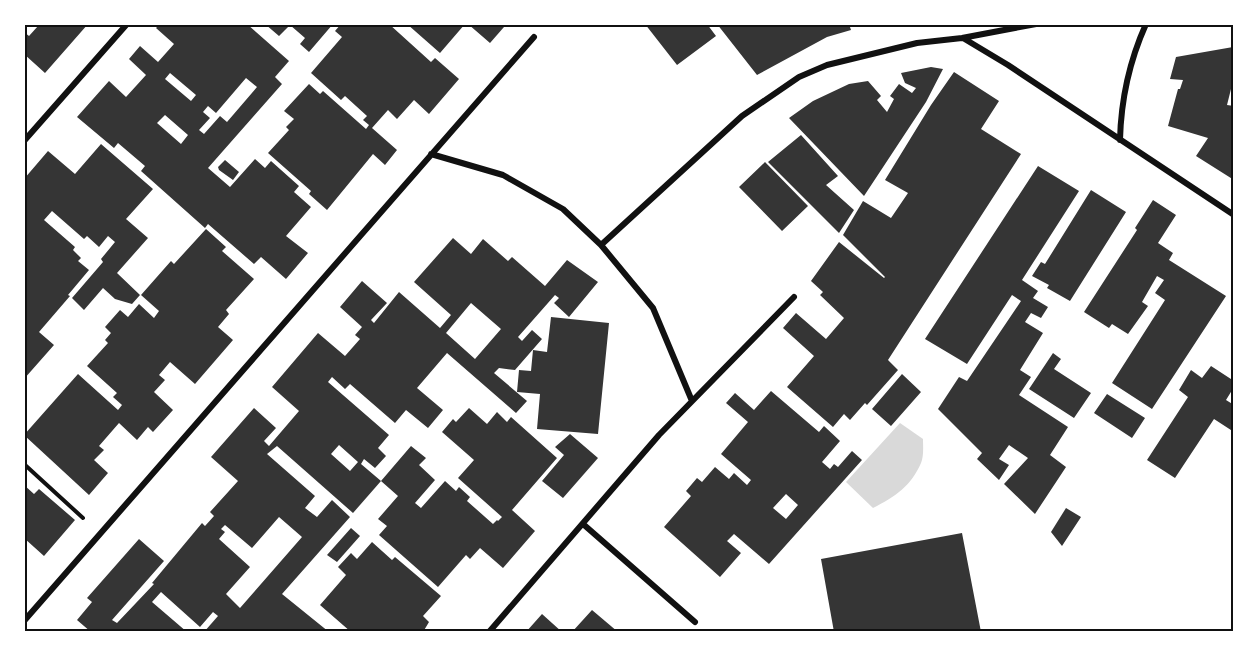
<svg xmlns="http://www.w3.org/2000/svg" width="1258" height="656" font-family="'Source Sans 3',sans-serif">
  <rect width="100%" height="100%" fill="#fff"/>
  <path fill="#d9d9d9" d="M900 423 923 439C923 446 924 456 921 463 911 486 895 497 873 508L846 482Z"/>
  <path fill="#353535" fill-rule="evenodd" d="M36 24H88L45 73 24 54V32L29 36 38 26Z
    M160 24H247L289 61 275 77 282 84 208 168 230 187 255 159 265 168 271 161 299 186 294 192 311 207 286 236 308 253 286 279 261 257 254 264 208 224 205 228 141 171 145 166 118 143 114 148 77 117 109 81 126 97 146 75 129 59 140 46 158 62 174 44 156 28ZM170 73 196 95 191 101 165 79ZM246 78 257 87 227 122 220 116 204 134 199 130 210 118 203 112 208 106 216 113ZM165 115 188 135 181 144 157 123Z
    M265 24H333L309 52 300 44 305 38 290 25 279 36Z
    M341 24H389L431 62 435 58 459 79 429 114 414 100 397 119 388 110 372 128 397 150 385 165 373 154 327 210 309 194 311 191 268 153 289 130 286 127 294 119 284 111 309 84 320 94 323 91 366 129 369 125 363 120 367 116 345 96 341 100 311 73 342 37 335 31Z
    M407 24H465L440 53Z
    M468 24H500L504 27 490 43Z
    M645 24H707L716 36 677 65Z
    M717 24H849L851 30 827 37 757 75Z
    M1233 47 1234 90 1231 89 1227 105 1234 106V180L1196 156 1208 138 1168 126 1178 89H1180L1183 80 1170 79 1176 57Z
    M931 67 943 69 926 102 864 196 789 118 813 101 849 84 868 81 881 96 877 100 887 112 894 99 890 96 899 84 912 93 916 88 905 83 901 73Z
    M954 72 999 101 981 129 1021 154 888 360 898 370 867 405 865 403 850 420 844 414 833 427 787 387 814 356 783 328 796 313 826 339 844 318 820 295 823 292 811 281 839 242 884 278 885 277 843 235 863 201 891 218 908 193 885 180 931 105Z
    M801 135 838 176 826 185 854 210 839 233 768 162Z
    M101 144 153 189 126 219 148 238 117 273 140 295 132 304 115 299 103 288 84 310 72 298 103 262 101 259 115 242 108 236 99 247 87 236 84 239 52 211 44 220 75 247 73 250 81 258 78 261 89 270 68 295 70 296 39 332 54 345 24 379V179L48 151 75 174Z
    M225 160 239 172 233 180 219 170 218 167Z
    M765 162 808 206 782 231 739 187Z
    M1038 166 1079 191 1022 280 1038 291 1033 298 1048 307 1041 318 1031 313 1025 322 1043 333 1020 370 1031 377 1019 395 1068 427 1050 455 1066 467 1035 514 1004 484 1028 458 1009 445 999 459 1009 465 999 480 977 459 982 453 938 409 959 377 967 381 1021 301 1012 295 967 364 925 339Z
    M1091 190 1126 212 1070 301 1047 288 1049 285 1032 276 1041 262 1045 264Z
    M1153 200 1176 215 1158 243 1173 253 1169 260 1226 296 1152 409 1112 383 1165 300 1155 293 1164 280 1157 276 1142 302 1148 306 1128 334 1112 324 1109 328 1084 312 1137 230 1135 228Z
    M206 229 226 247 222 251 254 279 226 310 229 314 218 327 233 340 195 384 170 362 159 375 165 380 154 392 173 410 153 432 148 427 137 440 119 423 99 446 104 450 94 460 108 473 89 495 24 435 78 374 118 410 122 405 113 397 117 393 87 366 108 343 105 340 111 333 105 327 120 310 128 317 139 304 154 318 159 311 141 295 171 261 174 264Z
    M453 238 471 254 483 239 508 261 512 257 545 286 567 260 598 282 569 317 554 303 559 298 555 295 518 337 522 341 532 330 542 339 515 370 499 368 494 373 527 401 516 413 447 353 417 388 443 410 428 428 406 410 395 423 350 384 345 389 332 377 328 382 389 435 378 448 386 456 375 468 364 459 361 464 381 481 353 513 277 446 267 454 315 496 305 508 317 517 332 500 350 517 282 594 329 632H204L218 616 213 612 200 627 161 592 152 602 187 632H91L77 620 92 602 87 598 139 539 164 561 112 620 117 623 154 584 152 583 202 523 205 526 214 516 210 512 238 481 211 457 254 408 276 428 264 441 269 446 299 411 272 387 318 333 345 356 360 339 355 335 362 327 340 307 362 281 387 303 371 320 374 323 399 292 440 328 451 315 414 282ZM471 303 501 329 475 359 446 333ZM339 445 358 462 350 471 331 454ZM279 517 302 537 240 608 226 594 250 567 219 539 225 532 221 529 225 525 252 548Z
    M551 317 609 323 598 434 537 429 540 394 517 392 519 370 531 371 533 350 547 352Z
    M1053 353 1061 359 1054 369 1091 393 1074 418 1029 389Z
    M1211 366 1234 381V387L1226 400 1234 405V432L1214 419 1175 478 1147 460 1188 397 1179 390 1191 370 1202 378Z
    M902 374 921 392 891 426 872 409Z
    M771 391 819 432 824 426 840 441 822 462 830 469 834 464 838 467 852 451 862 460 769 564 734 534 727 541 741 553 720 577 664 527 691 496 686 491 697 478 702 482 715 467 729 479 734 473 747 485 751 480 721 454 748 422 726 403 735 393 754 410ZM786 494 798 505 786 519 773 508Z
    M1107 394 1145 418 1132 438 1094 413Z
    M469 408 487 424 497 412 507 422 511 417 557 458 512 510 535 531 503 568 480 548 470 559 466 555 438 587 379 535 387 526 378 519 398 496 381 481 411 446 426 458 419 465 435 480 415 503 421 508 445 481 456 491 459 487 470 497 467 501 493 524 497 520 498 521 502 517 458 478 474 460 442 432 453 419 456 422Z
    M570 434 598 458 563 498 542 481 564 455 555 447Z
    M24 485 34 494 39 489 75 520 44 556 24 538Z
    M1066 508 1081 517 1062 546 1051 532Z
    M351 528 360 536 337 562 327 555Z
    M962 533 981 632H834L821 559Z
    M372 542 392 560 395 557 441 596 423 616 429 622 423 632H351L320 605 346 575 338 567 351 553 357 559Z
    M592 610 618 632H572Z
    M542 614 562 632H526Z"/>
  <g fill="none" stroke-linecap="round" stroke-linejoin="round">
    <path stroke="#111" stroke-width="4" d="M24 464 83 518"/>
    <path stroke="#111" stroke-width="6" d="M963 38 1008 65 1234 215
      M1120 140C1121 98 1129 62 1146 24
      M24 141 127 24
      M431 154 503 175 563 209 601 245 653 308 692 401
      M601 245 742 116 799 77 827 65 917 43 962 38 1036 24
      M583 524 695 622
      M24 621 534 37
      M489 632 659 435 794 297"/>
  </g>
  <rect width="1258" height="656" fill="none" stroke="#ffffff" stroke-width="51"/>
  <rect x="26" y="26" width="1206" height="604" fill="none" stroke="#111" stroke-width="2"/>
</svg>
